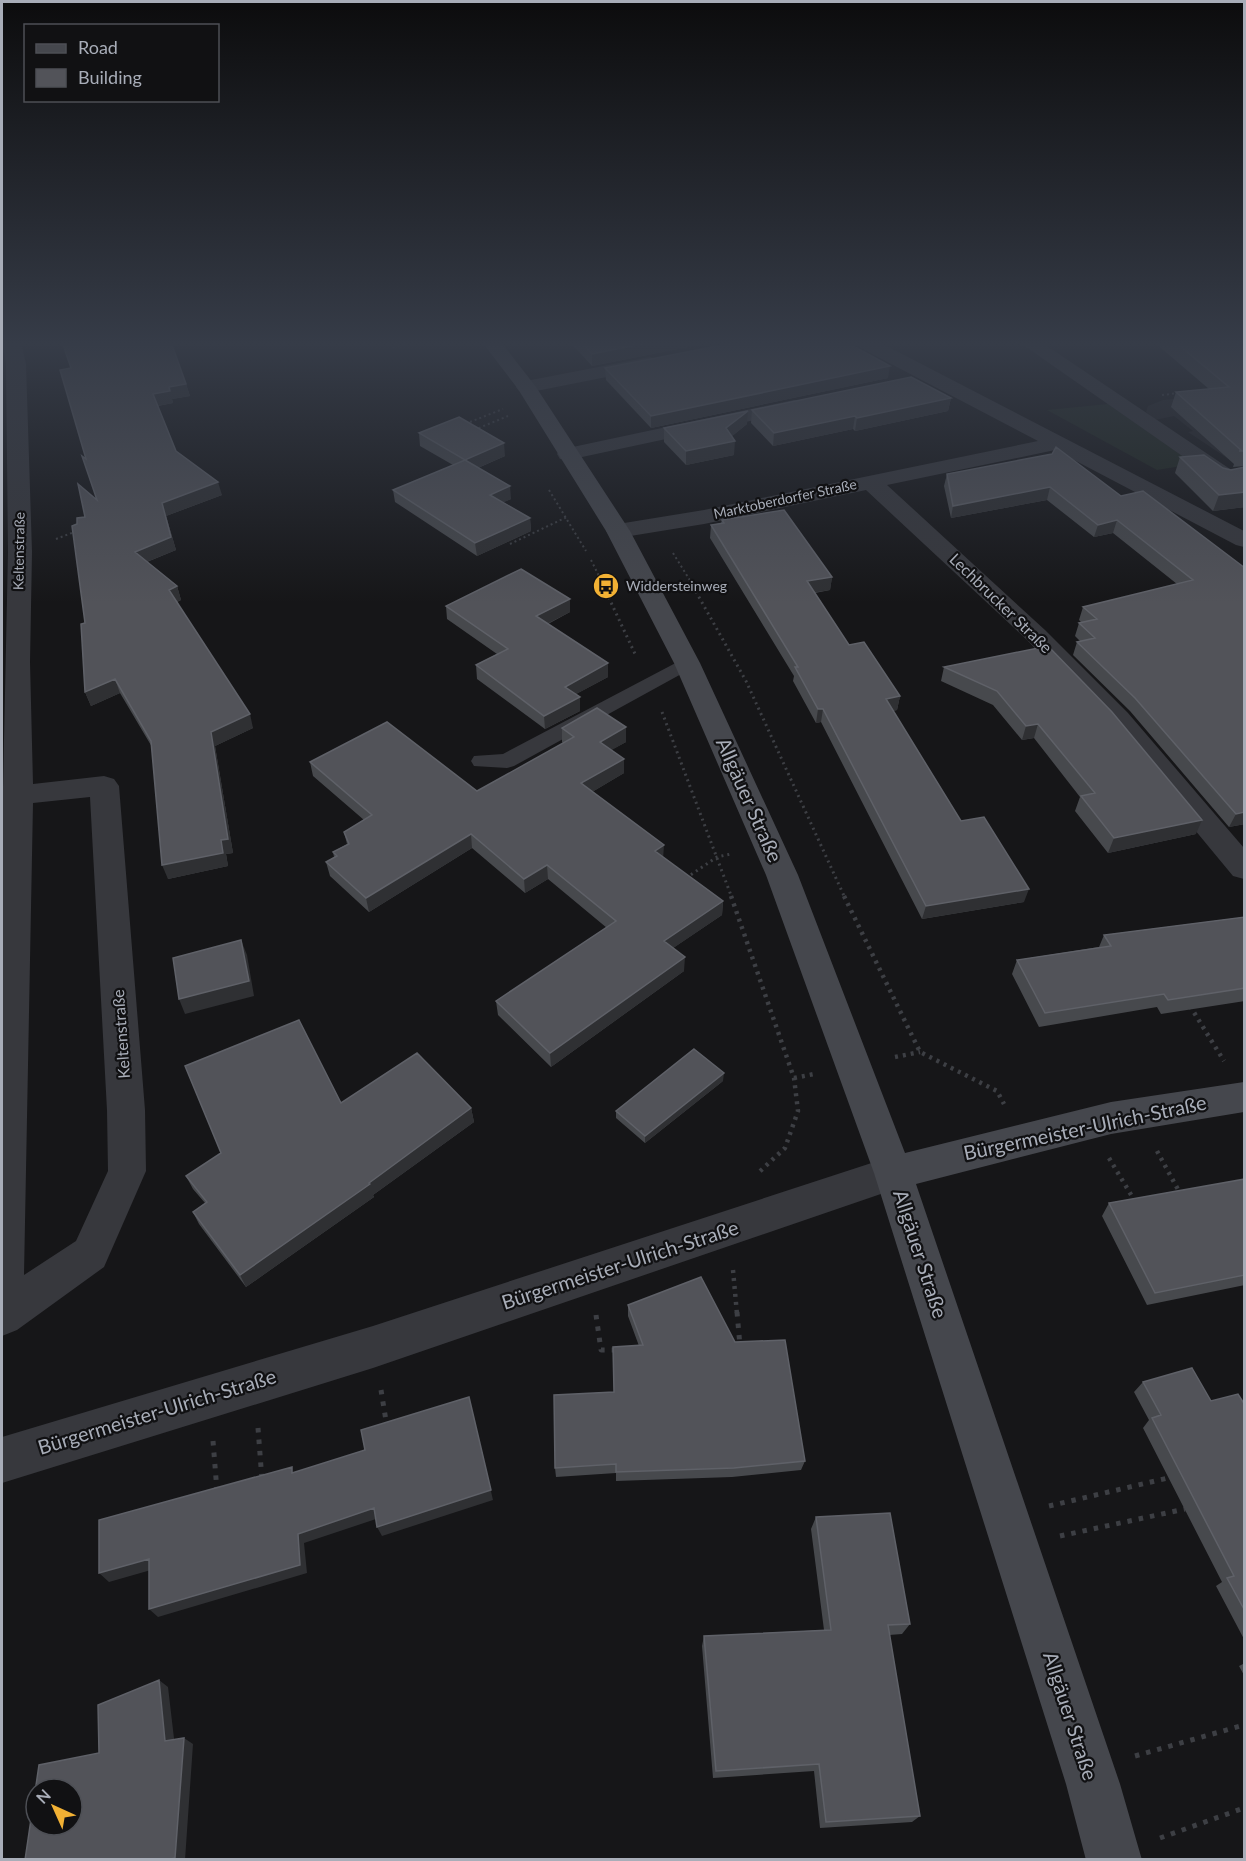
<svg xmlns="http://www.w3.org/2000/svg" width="1246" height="1861" font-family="Lato,sans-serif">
  <rect width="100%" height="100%" fill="#161618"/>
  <path fill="#222225" d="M1244 392 1233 462 1188 432 1193 431 1174 416 1155 420 1146 412 1148 406 1163 400Z"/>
  <path fill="#1e261f" d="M1108 404 1194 464 1157 470 1047 410Z"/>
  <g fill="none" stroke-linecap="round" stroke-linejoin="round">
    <path stroke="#3d3f44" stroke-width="2" stroke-dasharray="2 3" stroke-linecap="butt" d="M393 348 409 342
      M1162 395 1179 393
      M470 422 503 409
      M474 430 508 416
      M549 490 586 551
      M56 539 77 531
      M510 544 567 517
      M673 553 691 582
      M591 560 602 582"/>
    <path stroke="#3d3f44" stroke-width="3" stroke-dasharray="2 4" stroke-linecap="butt" d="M601 581 636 656
      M690 581 746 681 845 898
      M662 712 732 898
      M686 878 717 857 731 854"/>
    <path stroke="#3d3f44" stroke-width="4.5" stroke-dasharray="3 5" stroke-linecap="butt" d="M731 896 794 1078 798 1111 785 1148 757 1174
      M844 896 920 1052 997 1091 1004 1104
      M1190 1006 1224 1061
      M895 1057 920 1052
      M794 1078 814 1074
      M1157 1151 1181 1195
      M1109 1158 1136 1203
      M733 1270 737 1314"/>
    <path stroke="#3d3f44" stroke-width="5" stroke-dasharray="4.5 7" stroke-linecap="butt" d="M737 1312 740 1346
      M596 1315 601 1350H615
      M381 1390 387 1427
      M258 1428 262 1480
      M213 1441 217 1491
      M1049 1506 1168 1478
      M1060 1536 1185 1509
      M1135 1756 1244 1725
      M1160 1838 1244 1808"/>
    <path fill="#37383d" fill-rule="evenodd" d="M687 657 694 659 697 663 694 667 514 766 507 768 474 766 471 761 474 756 503 754Z"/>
    <path fill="#37383d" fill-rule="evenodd" d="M3 342H21L26 364 32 552 30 662 33 784 104 776 114 779 119 786 145 1110 146 1171 104 1267 17 1330 2 1336V834L8 552 6 364ZM90 797 107 1110 108 1171 76 1241 24 1275 33 803Z
      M855 342H879L1244 531V547L1236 545 1055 450 887 485 1045 630 1128 713 1244 848V879L1233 876 1108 725 1027 640 866 490 704 524 618 538 610 536 606 531 610 526 618 524 704 510 1038 441 857 346Z
      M1019 342H1041L1230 469 1244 468V480L1226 483 1218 481Z
      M650 357 657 359 660 363 657 367 526 393 519 391 516 387 519 383 526 381Z
      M794 400 801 402 804 406 801 410 568 460 560 459 557 454 560 449 568 448Z"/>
    <path fill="#37383d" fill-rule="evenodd" d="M893 1156 907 1161 912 1173 907 1185 373 1368 2 1483V1437L373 1326Z"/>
    <path fill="#45474d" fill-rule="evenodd" d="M482 342H501L536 387 630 531 700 663 798 875 905 1153 1111 1102 1244 1082V1112L1111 1134 916 1184 1120 1784 1142 1860H1086L1066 1784 874 1173 766 875 674 663 606 531 518 389Z"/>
  </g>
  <path fill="#47494d" d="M570 342H713L592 366Z
    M1154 342H1235L1241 347 1245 348V466L1233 467 1234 464 1171 407 1176 392 1209 389Z
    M605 368 888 378 651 428 606 380Z
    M186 384 190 396 172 399 173 403 158 406 176 451 222 495 166 516 176 550 147 562 177 586 181 600 177 602 253 728 215 746 233 853 226 854 228 866 168 879 152 747 120 693 91 706 85 692V623L77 524 85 517 97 500 86 459Z
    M951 398 948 411 855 431 853 429 773 446 751 423 752 410Z
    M747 424 732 436 734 455 686 465 664 442V428Z
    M419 433 505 456 478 468 511 499 503 502 530 518 531 531 477 556 395 502 393 490 453 465 420 446Z
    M1180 457 1231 470 1245 467V507L1213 511 1175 473Z
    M947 474 1121 496 1245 568V824L1229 827 1130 711 1073 655 1077 642 1080 641 1075 636 1079 623H1082L1079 620 1083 607 1177 584 1113 533 1094 537 1047 500 951 518 944 486Z
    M722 520 832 577 830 590 815 593 849 645 900 696 897 710 893 711 961 821 1024 902 922 919 821 722 816 723 793 681 794 676 710 538 711 525 721 523Z
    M446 606 570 612 548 624 608 663V677L576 694 580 697V711L545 729 477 679 476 665 497 654 447 619Z
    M1048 646 1196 834 1108 853 1075 811 1080 797 1034 738 1022 740 993 705 941 681 944 667Z
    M626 727V742L611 750 624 773 592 792 663 857 723 901 722 915 673 948 684 971 551 1067 498 1015 496 1001 607 928 548 879 525 893 472 848 369 912 330 876 326 862 334 857 333 852 347 844 344 832 364 820 313 776 310 762 477 791 563 743 562 742V728Z
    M1245 917V1001L1161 1014 1157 1007 1039 1027 1012 974 1017 960 1099 947 1104 935Z
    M723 1081 645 1143 616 1118V1111Z
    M341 1103 471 1108 474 1122 373 1195 374 1197 246 1287 199 1224 193 1212 205 1203 193 1189 186 1176Z
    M1245 1179V1285L1147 1305 1102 1216 1109 1203Z
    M628 1305 735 1342 805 1461 801 1470 732 1477 616 1481V1473L556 1477 555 1468 614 1392 639 1346 628 1316Z
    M1143 1382 1211 1401 1245 1405V1641L1216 1586 1222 1582 1143 1428 1149 1420 1134 1392Z
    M816 1517 910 1624 902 1634 889 1635 920 1816 912 1822 820 1828 814 1771 713 1778 702 1646 704 1636 824 1630 811 1529Z
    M1245 1663V1677L1239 1666Z"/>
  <path fill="#2f3033" d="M652 342H713L592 366V354Z
    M890 366 888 378 651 428V416Z
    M186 384 190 396 172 399 173 403 157 406 153 394 169 387Z
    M951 398 948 411 855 431 857 418Z
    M748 411 747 424 725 442 726 428Z
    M855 416 853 429 773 446 774 433Z
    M735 441 734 455 686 465V451Z
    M504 443 505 456 466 473 465 460Z
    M218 482 222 495 166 516 176 550 139 565 135 552 162 503Z
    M510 486 511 499 491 508 490 495Z
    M1050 487 1047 500 951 518 953 506Z
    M1245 492V507L1213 511 1219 495Z
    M530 518 531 531 477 556 475 543Z
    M1117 520 1113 533 1094 537 1098 525Z
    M832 577 830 590 805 594 807 581Z
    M177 586 181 600 174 603 169 590Z
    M570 599V612L537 629 536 616Z
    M608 663V677L565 700V687Z
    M115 679 120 693 91 706 85 692Z
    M900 696 897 710 883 712 886 699Z
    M580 697V711L545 729 544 716Z
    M818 709H823L821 722 816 723Z
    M250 714 253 728 215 746 233 853 226 854 228 866 168 879 162 865 211 732Z
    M1038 724 1034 738 1022 740 1026 726Z
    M626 727V742L601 756 600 742Z
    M624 759V773L582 798 581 783Z
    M1245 812V824L1229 827 1236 814Z
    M1202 820 1196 834 1108 853 1114 838Z
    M471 834 472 848 369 912 366 898Z
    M664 845 663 860 655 851Z
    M547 865 548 879 525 893 524 879Z
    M1029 889 1024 902 922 919 926 906Z
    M723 901 722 915 663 955 664 941Z
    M241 940 247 955 254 996 185 1014 179 999Z
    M685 957 684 971 551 1067 550 1053Z
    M724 1073 723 1081 645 1143V1136Z
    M471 1108 474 1122 373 1195 374 1197 246 1287 240 1275Z
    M469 1397 493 1500 382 1536 377 1527Z
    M374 1508 379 1518 304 1543 307 1573 158 1617 149 1609 298 1534Z
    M149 1559 158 1568 109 1582 99 1573Z
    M159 1680 168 1687 175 1747 165 1741Z
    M184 1738 193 1744 185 1860H180L175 1858Z"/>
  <path fill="#525359" stroke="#5f6168" stroke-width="1.5" fill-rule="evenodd" d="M62 342H171L186 384 169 387 170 391 153 394 176 451 218 482 162 503 171 537 135 552 177 586 169 590 250 714 211 732 228 839 221 840 223 853 162 865 151 741 115 679 85 692 81 624 85 623 72 526 77 524V518L85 517 78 484 97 500 82 456 86 459 60 370 71 368Z
    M581 342H652L592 354Z
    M738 342H846L890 366 651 416 605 368Z
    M1175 342H1235L1241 347 1245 348V451H1239H1242L1176 392 1229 387Z
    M911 377 951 398 857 418 855 416 774 433 752 410Z
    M748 411 726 428 735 441 686 451 664 428Z
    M459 417 504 443 465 460 419 433Z
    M1056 447 1121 496 1143 491 1245 568V812L1236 814 1135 698 1077 642 1095 638 1079 623 1097 619 1083 607 1193 580 1117 520 1098 525 1050 487 953 506 947 474 1052 454Z
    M1204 455 1223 468 1231 470 1245 467V492L1219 495 1180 457Z
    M465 460 510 486 490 495 530 518 475 543 393 490Z
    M784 510 832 577 807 581 849 645 864 642 900 696 886 699 961 821 984 817 1029 889 926 906 823 709H818L795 667H798L711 525 724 523 722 520Z
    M521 569 570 599 536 616 608 663 565 687 580 697 544 716 476 665 508 649 446 606Z
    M1048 646 1112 712 1202 820 1114 838 1081 796 1095 793 1038 724 1026 726 997 691 944 667Z
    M597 708 626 727 600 742 624 759 581 783 664 845 655 851 723 901 664 941 685 957 550 1053 496 1001 616 921 547 865 524 879 471 834 366 898 326 862 337 856 333 852 349 844 344 832 372 815 310 762 387 722 477 791 574 737 562 728Z
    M1245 917V988L1168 1000 1164 994 1045 1013 1017 960 1111 946 1104 935Z
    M241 940 249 981 179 999 173 958Z
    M299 1020 341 1103 417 1053 471 1108 369 1183 370 1184 240 1275 193 1212 207 1202 186 1176 221 1153 185 1066Z
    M694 1049 724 1073 645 1136 616 1111Z
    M1245 1179V1275L1155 1293 1109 1203Z
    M701 1277 735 1342 785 1340 805 1461 734 1468 616 1472V1464L555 1468 554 1395 614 1392 613 1347 643 1345 628 1305Z
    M1192 1368 1211 1401 1238 1394 1245 1405V1611L1227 1578 1234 1576 1152 1418 1161 1415 1143 1382Z
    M469 1397 491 1490 377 1527 374 1508 298 1534 300 1565 149 1609V1559L99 1573V1520L292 1467V1473L365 1450 361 1430Z
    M890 1513 910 1624 888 1625 920 1816 826 1822 819 1764 716 1771 704 1636 831 1630 816 1517Z
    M159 1680 165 1741 184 1738 175 1858 166 1860H25L39 1765 99 1753 98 1705ZM36 1789H72V1825H36Z"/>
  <linearGradient id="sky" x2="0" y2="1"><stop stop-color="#0c0c0d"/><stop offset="0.57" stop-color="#363c48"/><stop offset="1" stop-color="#363c48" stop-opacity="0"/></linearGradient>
  <rect width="1246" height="603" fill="url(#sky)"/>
  <defs>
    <g id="bus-disc" transform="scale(1.35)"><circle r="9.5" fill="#f2b134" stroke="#111113"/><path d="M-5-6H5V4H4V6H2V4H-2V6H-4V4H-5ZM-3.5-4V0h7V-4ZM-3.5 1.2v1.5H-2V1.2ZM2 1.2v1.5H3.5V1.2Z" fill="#111"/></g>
  </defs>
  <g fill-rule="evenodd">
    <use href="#bus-disc" x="606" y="586"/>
  </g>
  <g text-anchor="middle" stroke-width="4.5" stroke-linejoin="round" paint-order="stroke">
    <g font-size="14" fill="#a8adb8" stroke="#111113">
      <text transform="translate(785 499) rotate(-12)" y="5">Marktoberdorfer Straße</text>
      <text transform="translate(19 551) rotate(-89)" y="5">Keltenstraße</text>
    </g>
    <g font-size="14" fill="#a8adb8" stroke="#111113" text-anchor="start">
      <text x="626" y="591">Widdersteinweg</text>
    </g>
    <g font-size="16" fill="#a8adb8" stroke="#111113">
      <text transform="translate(1001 603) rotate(44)" y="6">Lechbrucker Straße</text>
      <text transform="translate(121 1034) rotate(-94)" y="6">Keltenstraße</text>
    </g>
    <g font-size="20" fill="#a8adb8" stroke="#111113">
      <text transform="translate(749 800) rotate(66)" y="7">Allgäuer Straße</text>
      <text transform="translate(1085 1128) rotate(-12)" y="7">Bürgermeister-Ulrich-Straße</text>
      <text transform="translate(920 1254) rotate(72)" y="7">Allgäuer Straße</text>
      <text transform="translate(620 1265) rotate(-18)" y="7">Bürgermeister-Ulrich-Straße</text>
      <text transform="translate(157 1412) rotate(-17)" y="7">Bürgermeister-Ulrich-Straße</text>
      <text transform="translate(1070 1716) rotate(72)" y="7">Allgäuer Straße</text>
    </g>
  </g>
  <rect width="1246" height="1861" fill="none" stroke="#a8adb8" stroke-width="6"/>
  <rect x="24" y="24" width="195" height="78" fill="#111113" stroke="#4d4f55" stroke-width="1.5"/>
  <rect x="36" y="44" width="30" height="9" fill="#45474d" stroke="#4d4f55" stroke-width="1.5"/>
  <text x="78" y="54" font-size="18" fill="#a8adb8">Road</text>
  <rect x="36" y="69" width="30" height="18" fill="#525359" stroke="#4d4f55" stroke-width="1.5"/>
  <text x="78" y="84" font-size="18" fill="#a8adb8">Building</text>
  <g transform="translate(54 1807) rotate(315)"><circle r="28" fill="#111113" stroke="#4d4f55" stroke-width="1.5"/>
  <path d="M0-4.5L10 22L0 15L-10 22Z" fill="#f2b134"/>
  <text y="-9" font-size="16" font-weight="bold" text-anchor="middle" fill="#a8adb8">N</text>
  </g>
</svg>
